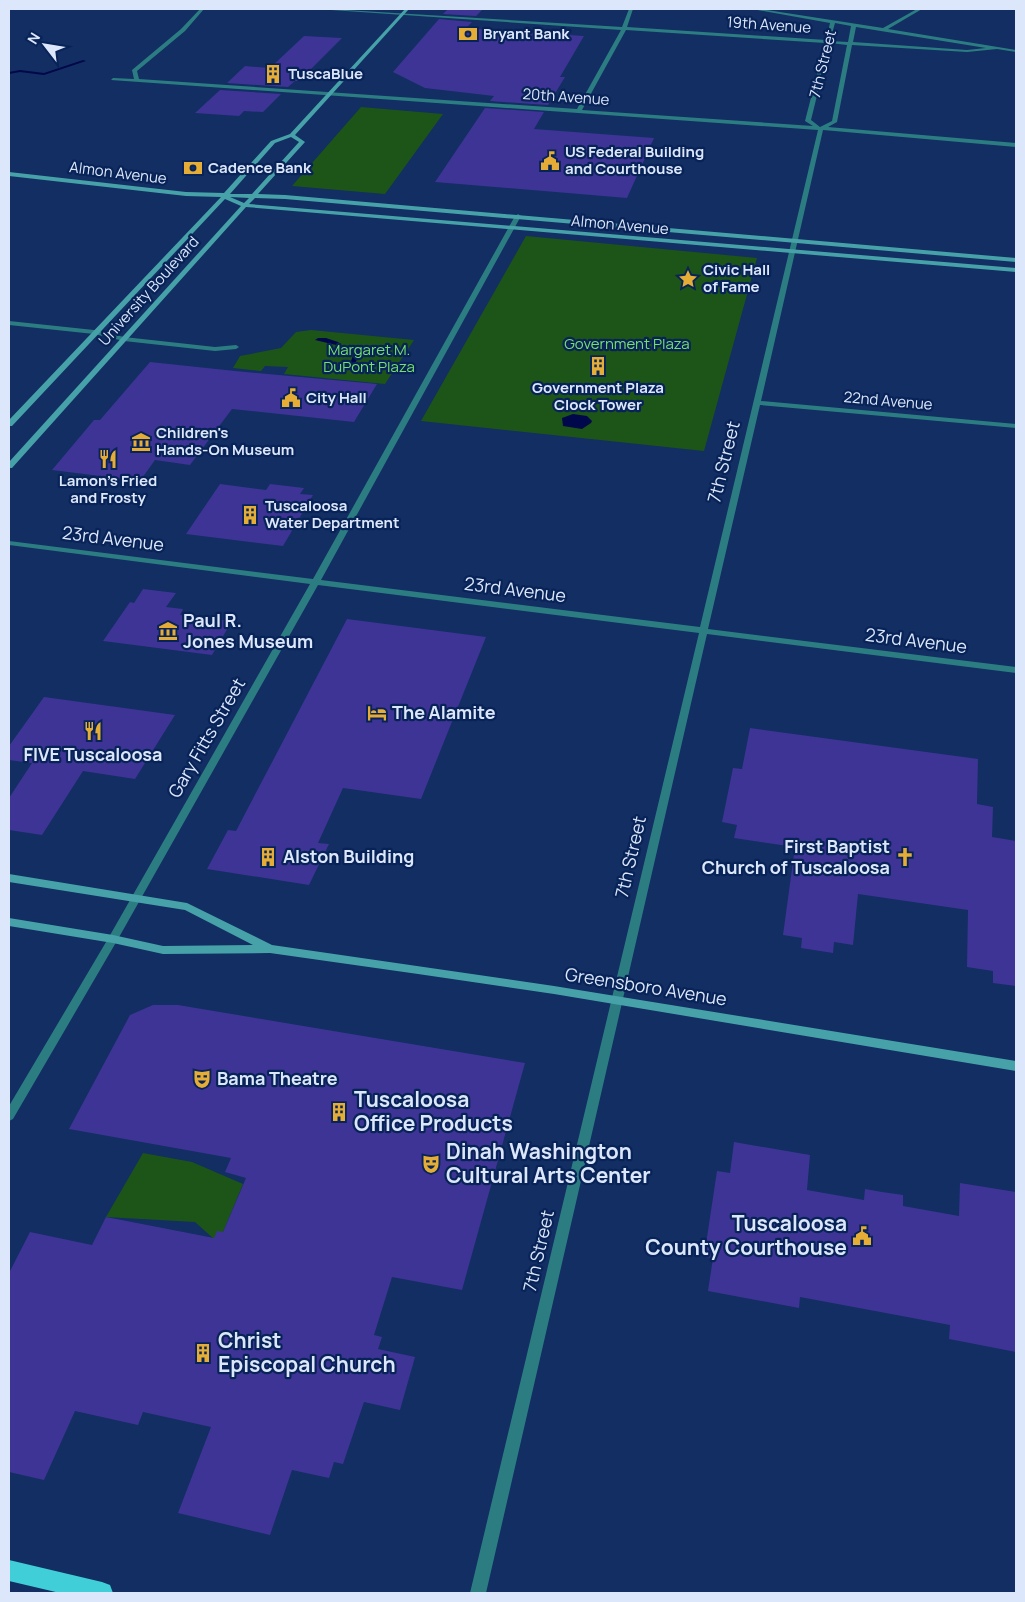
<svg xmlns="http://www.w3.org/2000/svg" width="1025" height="1602" font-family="Manrope,sans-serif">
  <rect width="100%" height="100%" fill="#122e63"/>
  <path fill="#1d5518" d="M361 107 443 114 385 194 292 186Z
    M526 236 757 258 704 451 421 421Z
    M311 330 414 340 385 384 284 374 288 367 265 366 261 371 233 368 240 356 281 348 296 332Z
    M143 1153 192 1162 243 1184 223 1232 214 1239 195 1222 106 1217Z"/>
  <path fill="#00084b" d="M573 414 587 416 592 421 591 423 582 429 563 426 562 418Z"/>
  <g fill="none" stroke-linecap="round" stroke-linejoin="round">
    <path fill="#00084b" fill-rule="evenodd" d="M83 60 86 61 44 75 20 72 9 74V72L20 70 44 73Z
      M326 338 338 342 339 343 336 345 315 340 318 338Z
      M342 346H346L360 352 355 364 343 371 340 369 351 361 354 353 342 348Z"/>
  </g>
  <path fill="#3e3495" d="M448 9H483L476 16 443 14Z
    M439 19 472 22 466 28 479 29 584 36 560 77H565L548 105 490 101 494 96 425 88 393 72Z
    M304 36 342 38 299 81H295L288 87 227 83 245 66 270 68Z
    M220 90 281 94 263 112 244 111 239 116 195 113Z
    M485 108 544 112 534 129 654 138 627 198 435 182Z
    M150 362 235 371 377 384 354 422 232 409 190 465 155 460 140 481 52 470 94 420H100Z
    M220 484 266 490 270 484 304 488 300 494 313 495 283 546 186 534Z
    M143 589 176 593 166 607 183 609 180 615 232 621 212 655 103 641 130 602 134 603Z
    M347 619 486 637 421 799 343 788 318 843 329 844 309 885 207 869 228 830 236 831Z
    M44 697 175 715 135 779 83 771 42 835 9 830V798L32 763 9 760V746Z
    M750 728 978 759 977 804 993 807 992 837 1016 841V986L993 983V971L967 967 968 910 858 894 853 945 834 942 833 953 801 948 802 938 783 935 795 847 734 838 737 825 722 822 733 768 742 769Z
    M153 1005H178L525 1063 462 1290 392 1277 374 1335 382 1337 378 1349 415 1357 400 1410 364 1402 343 1464 334 1462 329 1478 292 1470 270 1535 178 1513 211 1427 143 1412 138 1425 75 1411 44 1480 9 1472V1273L30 1232 92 1245 106 1217 214 1238 217 1231 223 1232 246 1178 225 1172 231 1158 69 1129 130 1015Z
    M734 1142 810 1155 807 1190 864 1200 865 1189 882 1192 903 1195V1206L959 1216 960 1183 1016 1192V1352L949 1339 950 1325 800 1297 799 1308 708 1291 713 1258 704 1257 717 1171 730 1173Z"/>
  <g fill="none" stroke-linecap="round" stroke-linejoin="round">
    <path fill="#2c7d82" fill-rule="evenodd" d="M200 9H204L185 31 137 71 139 79 577 109 621 30 331 10 329 9 622 27 629 9H633L627 27 826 40 830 23 752 9H761L883 28 917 9H922L888 29 1016 50V52L997 49 967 52 852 45 837 122 828 127 1016 143V147L823 130 761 401 1016 424V428L760 405 708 629 1016 667V673L707 634 486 1593H470L699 633 318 585 118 939 13 1119 9 1121V1106L109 937 310 584 9 545V541L313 579 515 216 518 214 521 216 321 580 700 627 818 130 111 80 113 78 134 79 132 70 181 29ZM835 23 851 26 848 42 830 41ZM856 27 986 48 967 50 853 42ZM626 30 825 43 805 121 813 126 582 110ZM830 43 847 45 832 121 820 127 811 120Z
      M9 321 94 330 124 337 215 347 236 345 239 347 236 349 215 351 124 341 94 334 9 325Z"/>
    <path fill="#46a2a8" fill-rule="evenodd" d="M405 9H409L295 135 305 142 258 194 285 195 1016 258V262L285 199 255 198 249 204 1016 268V272L246 207 12 468H9V462L241 206 225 199 12 426H9V420L221 197 186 196 9 176V172L186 192 224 193 271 141 290 134ZM291 137 299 142 252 194H230L275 143ZM230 197 249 198 244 203Z
      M9 874 187 903 272 945 554 986 1016 1061V1071L554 994 418 974 270 953 163 954 113 943 9 926V918L113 935 163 946 253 945 185 910 9 882Z"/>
    <path fill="#40cfd8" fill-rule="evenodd" d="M9 1560 102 1582 110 1585 113 1593H60L9 1581Z"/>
  </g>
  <defs>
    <g id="bank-bare" transform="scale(1.5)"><path d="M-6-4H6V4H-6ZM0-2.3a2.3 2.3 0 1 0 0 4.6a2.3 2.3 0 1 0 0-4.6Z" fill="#e5ad36" stroke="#082357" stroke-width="2.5" paint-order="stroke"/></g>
    <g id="building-bare" transform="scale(1.5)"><path d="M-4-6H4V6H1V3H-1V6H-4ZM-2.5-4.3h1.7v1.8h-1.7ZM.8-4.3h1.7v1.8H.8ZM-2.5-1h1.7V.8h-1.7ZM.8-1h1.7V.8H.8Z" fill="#e5ad36" stroke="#082357" stroke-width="2.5" paint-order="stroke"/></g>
    <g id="civic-bare" transform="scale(1.5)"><path d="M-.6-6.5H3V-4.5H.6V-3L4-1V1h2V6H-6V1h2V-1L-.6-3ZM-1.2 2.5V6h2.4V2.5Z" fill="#e5ad36" stroke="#082357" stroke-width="2.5" paint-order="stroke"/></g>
    <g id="sight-bare" transform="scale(1.5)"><path d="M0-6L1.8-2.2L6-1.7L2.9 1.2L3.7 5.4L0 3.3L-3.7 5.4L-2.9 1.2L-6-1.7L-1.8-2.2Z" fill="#e5ad36" stroke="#082357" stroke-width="2.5" paint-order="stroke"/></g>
    <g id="museum-bare" transform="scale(1.5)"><path d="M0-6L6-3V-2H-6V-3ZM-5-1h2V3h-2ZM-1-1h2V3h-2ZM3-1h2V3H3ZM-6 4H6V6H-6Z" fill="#e5ad36" stroke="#082357" stroke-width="2.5" paint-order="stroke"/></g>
    <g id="restaurant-bare" transform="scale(1.5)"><path d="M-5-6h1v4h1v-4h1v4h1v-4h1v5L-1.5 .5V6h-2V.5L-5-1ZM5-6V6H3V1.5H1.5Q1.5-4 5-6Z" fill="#e5ad36" stroke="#082357" stroke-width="2.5" paint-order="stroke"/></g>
    <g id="hotel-bare" transform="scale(1.5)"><path d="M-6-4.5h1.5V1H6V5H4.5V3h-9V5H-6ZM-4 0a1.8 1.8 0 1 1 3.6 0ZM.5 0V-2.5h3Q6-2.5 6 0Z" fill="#e5ad36" stroke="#082357" stroke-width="2.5" paint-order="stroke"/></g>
    <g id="church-bare" transform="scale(1.5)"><path d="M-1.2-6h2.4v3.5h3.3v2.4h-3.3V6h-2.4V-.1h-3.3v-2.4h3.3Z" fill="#e5ad36" stroke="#082357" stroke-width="2.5" paint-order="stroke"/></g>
    <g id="theatre-bare" transform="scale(1.5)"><path d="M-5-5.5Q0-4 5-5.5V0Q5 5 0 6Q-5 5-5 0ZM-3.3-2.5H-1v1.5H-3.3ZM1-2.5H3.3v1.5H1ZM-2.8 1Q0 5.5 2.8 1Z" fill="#e5ad36" stroke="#082357" stroke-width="2.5" paint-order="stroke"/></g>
  </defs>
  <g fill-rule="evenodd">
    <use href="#bank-bare" x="468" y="34"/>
    <use href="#building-bare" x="273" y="74"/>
    <use href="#civic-bare" x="550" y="161"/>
    <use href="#bank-bare" x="193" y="168"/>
    <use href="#sight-bare" x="688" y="279"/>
    <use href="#building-bare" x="598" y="366"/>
    <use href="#civic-bare" x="291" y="398"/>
    <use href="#museum-bare" x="141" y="442"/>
    <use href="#restaurant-bare" x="108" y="459"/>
    <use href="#building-bare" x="250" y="515"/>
    <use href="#museum-bare" x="168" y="631"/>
    <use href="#hotel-bare" x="377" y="713"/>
    <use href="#restaurant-bare" x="93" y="731"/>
    <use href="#building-bare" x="268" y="857"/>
    <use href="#church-bare" x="905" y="857"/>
    <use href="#theatre-bare" x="202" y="1079"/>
    <use href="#building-bare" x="339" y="1112"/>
    <use href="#theatre-bare" x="431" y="1164"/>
    <use href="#civic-bare" x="862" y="1236"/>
    <use href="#building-bare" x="203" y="1353"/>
  </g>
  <g text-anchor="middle" stroke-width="4.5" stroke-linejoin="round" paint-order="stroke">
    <g font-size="15" fill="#dce7fb" stroke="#082357">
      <text transform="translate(769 25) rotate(4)" y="5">19th Avenue</text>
      <text transform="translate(823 64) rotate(-76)" y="5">7th Street</text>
      <text transform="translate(566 97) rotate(4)" y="5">20th Avenue</text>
      <text transform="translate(118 173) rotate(7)" y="5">Almon Avenue</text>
      <text transform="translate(620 225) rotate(5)" y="5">Almon Avenue</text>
      <text transform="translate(149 291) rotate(-48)" y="5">University Boulevard</text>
      <text transform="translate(888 401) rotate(5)" y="5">22nd Avenue</text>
    </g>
    <g font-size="15" font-weight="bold" fill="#dce7fb" stroke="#082357" text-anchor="start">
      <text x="483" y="39">Bryant Bank</text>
      <text x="288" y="79">TuscaBlue</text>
      <text x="565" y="157">US Federal Building<tspan x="565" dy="17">and Courthouse</tspan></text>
      <text x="208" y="173">Cadence Bank</text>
      <text x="703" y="275">Civic Hall<tspan x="703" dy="17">of Fame</tspan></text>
      <text x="598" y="393" text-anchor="middle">Government Plaza<tspan x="598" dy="17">Clock Tower</tspan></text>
      <text x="306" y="403">City Hall</text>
      <text x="156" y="438">Children's<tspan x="156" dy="17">Hands-On Museum</tspan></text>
      <text x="108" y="486" text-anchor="middle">Lamon’s Fried<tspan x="108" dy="17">and Frosty</tspan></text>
      <text x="265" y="511">Tuscaloosa<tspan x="265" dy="17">Water Department</tspan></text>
    </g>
    <g font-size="15" fill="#77df6b" stroke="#082357">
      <text x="627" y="349">Government Plaza</text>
      <text x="369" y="355">Margaret M.<tspan x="369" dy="17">DuPont Plaza</tspan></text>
    </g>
    <g font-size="18" fill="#dce7fb" stroke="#082357">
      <text transform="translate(724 462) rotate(-76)" y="6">7th Street</text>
      <text transform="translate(113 539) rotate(7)" y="6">23rd Avenue</text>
      <text transform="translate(515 590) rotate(7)" y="6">23rd Avenue</text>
      <text transform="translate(916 641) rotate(7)" y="6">23rd Avenue</text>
      <text transform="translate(207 738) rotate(-60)" y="6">Gary Fitts Street</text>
      <text transform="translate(631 857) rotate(-77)" y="6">7th Street</text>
      <text transform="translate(646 987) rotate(9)" y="6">Greensboro Avenue</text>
      <text transform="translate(539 1251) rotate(-77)" y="6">7th Street</text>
    </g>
    <g font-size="18" font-weight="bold" fill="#dce7fb" stroke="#082357" text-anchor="start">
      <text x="183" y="627">Paul R.<tspan x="183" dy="21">Jones Museum</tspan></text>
      <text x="392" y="719">The Alamite</text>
      <text x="93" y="761" text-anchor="middle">FIVE Tuscaloosa</text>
      <text x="890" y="853" text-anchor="end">First Baptist<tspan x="890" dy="21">Church of Tuscaloosa</tspan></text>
      <text x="283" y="863">Alston Building</text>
      <text x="217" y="1085">Bama Theatre</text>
    </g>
    <g font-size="21" font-weight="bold" fill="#dce7fb" stroke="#082357" text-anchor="start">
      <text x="354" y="1107">Tuscaloosa<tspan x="354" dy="24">Office Products</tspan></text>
      <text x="446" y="1159">Dinah Washington<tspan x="446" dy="24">Cultural Arts Center</tspan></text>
      <text x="847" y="1231" text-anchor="end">Tuscaloosa<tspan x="847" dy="24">County Courthouse</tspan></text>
      <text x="218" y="1348">Christ<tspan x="218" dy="24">Episcopal Church</tspan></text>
    </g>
  </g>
  <rect width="1025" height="1602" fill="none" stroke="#dce7fb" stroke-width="20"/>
  <g transform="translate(45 45) rotate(301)" stroke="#082357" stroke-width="4" paint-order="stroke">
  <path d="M0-4L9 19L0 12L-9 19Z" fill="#dce7fb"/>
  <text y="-8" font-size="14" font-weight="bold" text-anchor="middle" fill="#dce7fb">N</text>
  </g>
</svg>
